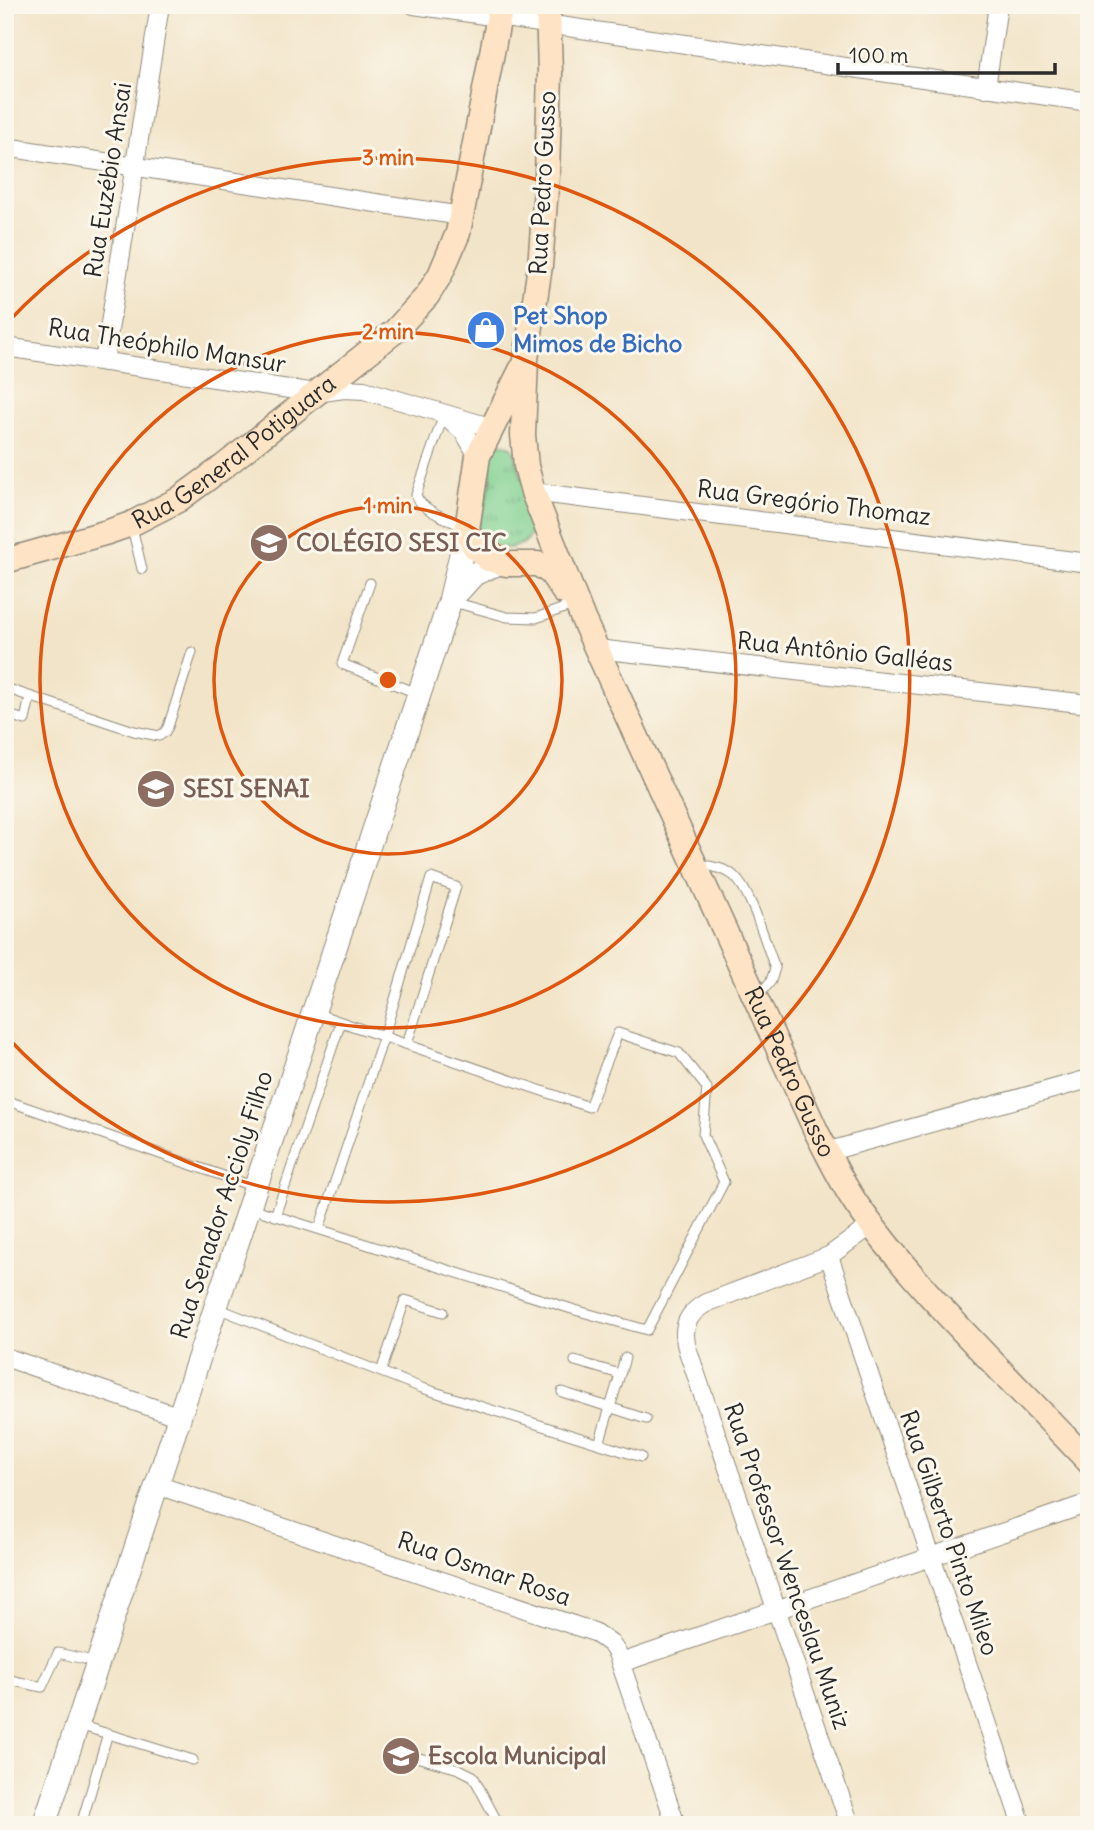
<svg xmlns="http://www.w3.org/2000/svg" width="1094" height="1830" font-family="Delius,sans-serif">
  <defs>
    <pattern id="grass-tufts" width="24" height="20" patternUnits="userSpaceOnUse" patternTransform="scale(1.75)"><rect width="24" height="20" fill="#81d192"/><path d="M3 7l-1-3M5 7V3M7 7l1-3M15 17l-1-3M17 17v-4M19 17l1-3" fill="none" stroke="#6aaa77"/></pattern>
  </defs>
  <rect width="100%" height="100%" fill="#fbf7ec"/>
  <filter id="ink" filterUnits="userSpaceOnUse"><feTurbulence type="fractalNoise" baseFrequency=".0143" numOctaves="2"/><feDisplacementMap in="SourceGraphic" scale="14" xChannelSelector="R" yChannelSelector="G"/><feConvolveMatrix kernelMatrix="1 2 1 2 8 2 1 2 1" color-interpolation-filters="sRGB"/></filter>
  <filter id="wash" filterUnits="userSpaceOnUse"><feTurbulence type="fractalNoise" baseFrequency=".00686" numOctaves="4" result="noise"/><feDisplacementMap in="SourceGraphic" scale="28" xChannelSelector="R" yChannelSelector="G"/><feGaussianBlur stdDeviation="1.57" result="paint"/><feColorMatrix in="noise" values="0 0 0 0 0 0 0 0 0 0 0 0 0 0 0 0 0 1.4 0 .05"/><feComposite in="paint" operator="in"/></filter>
  <g filter="url(#wash)">
    <rect width="100%" height="100%" fill="#f2e4c8"/>
    <path fill="url(#grass-tufts)" stroke="#567e5e" stroke-width="2" d="M497 444H505L513 448 537 526 524 543 510 548 496 547 484 540 478 528 491 480 489 460Z"/>
  </g>
  <g filter="url(#ink)">
    <g fill="none" stroke-linecap="round" stroke-linejoin="round">
      <g stroke="#8e887a" stroke-width="11">
        <path id="service" d="M444 414 416 495C420 510 451 520 465 528
          M132 527 142 569
          M370 583 342 664 417 693
          M450 601 507 617 536 618 573 605
          M5 688 134 731 159 736 165 732 168 727 192 652
          M5 714 25 720 30 697
          M698 864C710 866 725 868 734 876 752 892 766 945 775 968L771 981 757 997
          M5 1100 255 1187
          M251 1208 575 1310 647 1330 724 1182 703 1135 707 1088 679 1053 618 1033 589 1107 315 1013
          M275 1216 341 1022
          M319 1229 384 1036 431 878 456 887 407 1044
          M217 1308 422 1388 641 1457
          M575 1361 620 1374
          M381 1372 405 1300 443 1312
          M562 1392 646 1419
          M599 1444 625 1358
          M5 1679 42 1687 58 1653 97 1662
          M79 1725 193 1760
          M391 1750 459 1769 473 1776 499 1825
          M81 1825 108 1733"/>
      </g>
      <g stroke="#8e887a" stroke-width="20">
        <path id="minor" d="M414 5 1089 102
          M986 88 998 5
          M5 147 462 216
          M5 347 316 393 344 389 364 390 493 428
          M104 362 160 5
          M447 417 464 432 478 456
          M533 492 1089 563
          M597 649 1089 704
          M826 1152 1089 1079
          M829 1256 1022 1825
          M5 1357 180 1417
          M157 1485 594 1632 611 1644 617 1653 676 1825
          M621 1663 1089 1503
          M850 1825 688 1351C681 1330 686 1314 706 1303L829 1256 872 1225"/>
      </g>
      <g stroke="#8e887a" stroke-width="25">
        <path id="tertiary" d="M454 596 474 574 499 563
          M44 1825 450 601 467 529"/>
      </g>
      <g stroke="#8e887a" stroke-width="27">
        <g id="secondary">
          <path id="s1" d="M548 5 550 73 547 175 540 266 526 359 523 435 526 466 533 492 583 619 816 1131C829 1156 841 1182 857 1205 922 1297 1012 1380 1089 1462"/>
          <path d="M521 370 478 456 467 529 474 546 488 559 506 564H538L551 573 564 592"/>
          <path id="s2" d="M5 561 108 532 131 524 178 500 223 467 395 331 427 296 440 275 458 233 501 5"/>
        </g>
      </g>
      <use href="#service" stroke="#fff" stroke-width="9"/>
      <use href="#minor" stroke="#fff" stroke-width="18"/>
      <use href="#tertiary" stroke="#fff" stroke-width="23"/>
      <use href="#secondary" stroke="#fee4c5" stroke-width="24"/>
    </g>
  </g>
  <g fill="none" stroke="#df570e" stroke-width="3.5">
    <circle cx="388" cy="680" r="174"/>
    <circle cx="388" cy="680" r="348"/>
    <path d="M6 324A522 522 0 1 1 6 1036"/>
  </g>
  <defs>
    <g id="shop-disc" transform="scale(2.0125)"><circle r="9.5" fill="#3f7fe0" stroke="#fbf7ec"/><path d="M-5-2.5h2.3a2.7 3.5 0 0 1 5.4 0H5L5.5 6h-11ZM-1.5-2.5h3a1.5 2.3 0 0 0-3 0Z" fill="#fff"/></g>
    <g id="school-disc" transform="scale(2.0125)"><circle r="9.5" fill="#8d6e63" stroke="#fbf7ec"/><path d="M0-5L7-2L0 1L-7-2ZM-4 1L0 2.5L4 1V4Q0 6-4 4Z" fill="#fff"/></g>
    <g id="university-disc" transform="scale(2.0125)"><circle r="9.5" fill="#8d6e63" stroke="#fbf7ec"/><path d="M0-5L7-2L0 1L-7-2ZM-4 1L0 2.5L4 1V4Q0 6-4 4Z" fill="#fff"/></g>
  </defs>
  <g fill-rule="evenodd">
    <use href="#shop-disc" x="486" y="330"/>
    <use href="#school-disc" x="269" y="543"/>
    <use href="#university-disc" x="156" y="789"/>
    <use href="#school-disc" x="401" y="1756"/>
  </g>
  <g text-anchor="middle" stroke-width="6" stroke-linejoin="round" paint-order="stroke">
    <g font-size="24" fill="#2b2b2b" stroke="#fbf7ec">
      <text transform="translate(108 180) rotate(-81)" y="8">Rua Euzébio Ansai</text>
      <text transform="translate(543 183) rotate(-87)" y="8">Rua Pedro Gusso</text>
      <text transform="translate(167 346) rotate(9)" y="8">Rua Theóphilo Mansur</text>
      <text dy="8" stroke="none"><textPath href="#s2" startOffset="257">Rua General Potiguara</textPath></text>
      <text transform="translate(814 503) rotate(7)" y="8">Rua Gregório Thomaz</text>
      <text transform="translate(845 652) rotate(6)" y="8">Rua Antônio Galléas</text>
      <text dy="8" stroke="none"><textPath href="#s1" startOffset="1124">Rua Pedro Gusso</textPath></text>
      <text transform="translate(222 1205) rotate(-72)" y="8">Rua Senador Accioly Filho</text>
      <text transform="translate(949 1533) rotate(71)" y="8">Rua Gilberto Pinto Mileo</text>
      <text transform="translate(787 1566) rotate(71)" y="8">Rua Professor Wenceslau Muniz</text>
      <text transform="translate(484 1569) rotate(19)" y="8">Rua Osmar Rosa</text>
    </g>
    <g font-size="24" font-weight="bold" fill="#366cbe" stroke="#fbf7ec" text-anchor="start">
      <text x="513" y="324">Pet Shop<tspan x="513" dy="28">Mimos de Bicho</tspan></text>
    </g>
    <g font-size="24" font-weight="bold" fill="#785e54" stroke="#fbf7ec" text-anchor="start">
      <text x="296" y="551">COLÉGIO SESI CIC</text>
      <text x="183" y="797">SESI SENAI</text>
      <text x="428" y="1764">Escola Municipal</text>
    </g>
  </g>
  <circle cx="388" cy="680" r="10" fill="#df570e" stroke="#fbf7ec" stroke-width="3.5"/>
  <g font-size="21" text-anchor="middle" font-weight="bold" fill="#df570e" stroke="#fbf7ec" stroke-width="6" stroke-linejoin="round" paint-order="stroke">
    <text x="388" y="165">3 min</text>
    <text x="388" y="339">2 min</text>
    <text x="388" y="513">1 min</text>
  </g>
  <rect width="1094" height="1830" fill="none" stroke="#fbf7ec" stroke-width="28"/>
  <path d="M838 63v10h217v-10" fill="none" stroke="#2b2b2b" stroke-width="3.5"/>
  <text x="849" y="63" font-size="21" fill="#2b2b2b" stroke="#fbf7ec" stroke-width="5" paint-order="stroke">100 m</text>
</svg>
